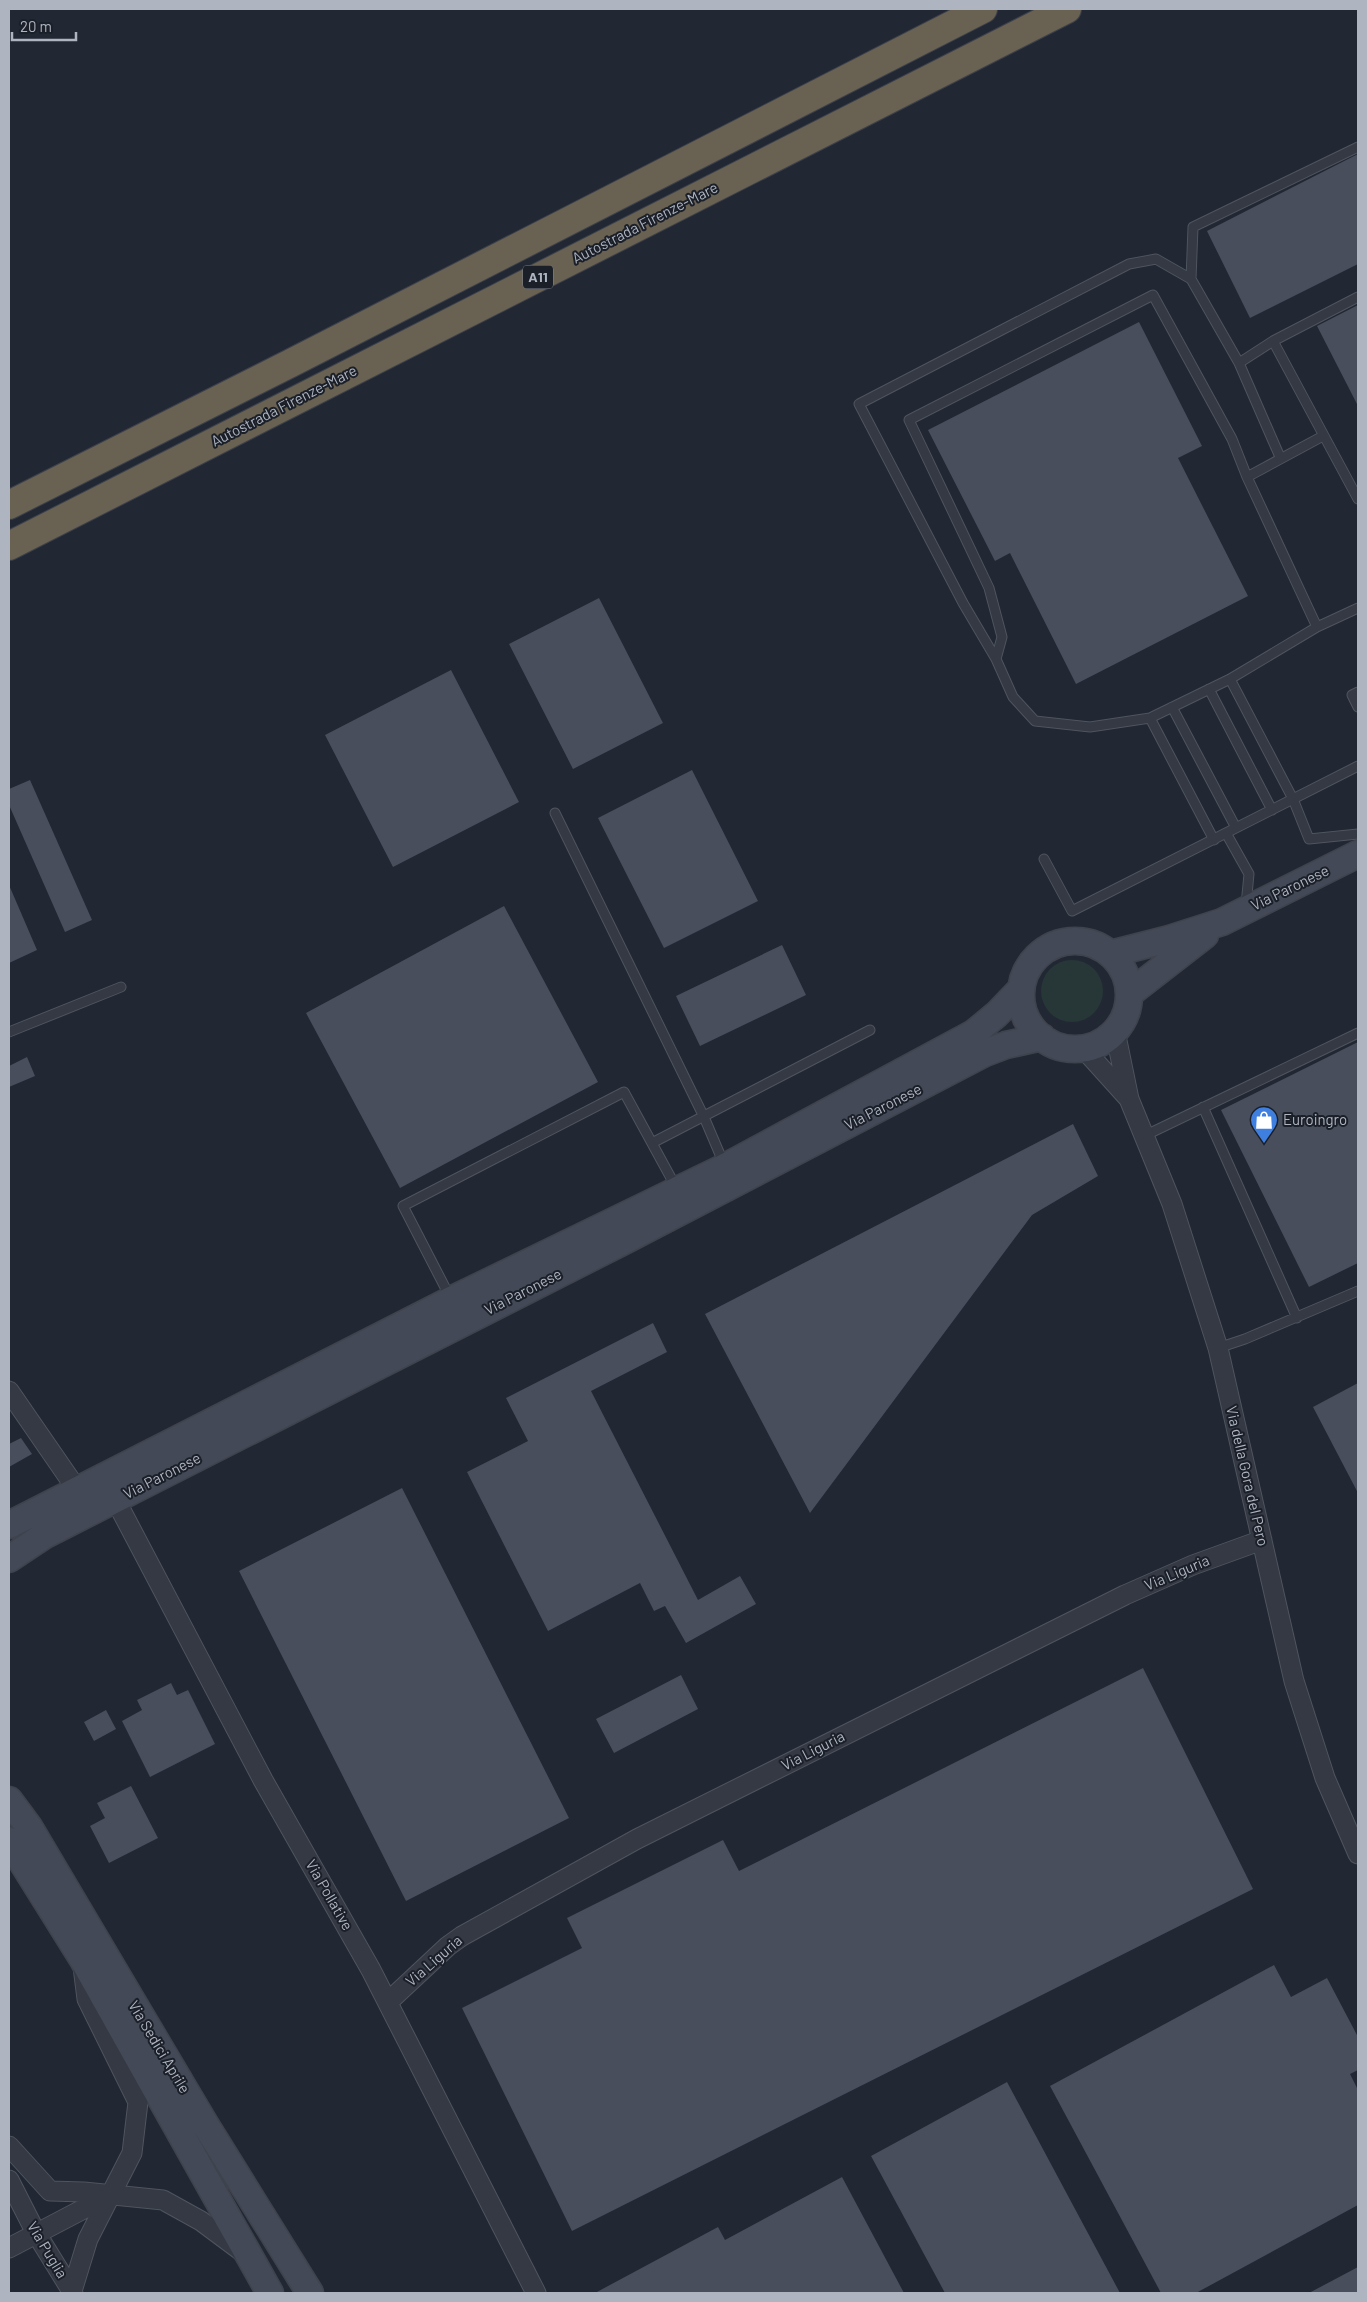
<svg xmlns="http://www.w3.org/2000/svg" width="1367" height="2302" font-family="Barlow,sans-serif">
  <rect width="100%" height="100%" fill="#212733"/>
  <path fill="#273738" d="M1041 991a31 31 0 1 1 62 0a31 31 0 1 1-62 0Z"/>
  <path fill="#484e5c" d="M1358 154V264L1250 318 1207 231Z
    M1358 305V406L1317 326Z
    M1139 322 1202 446 1178 458 1248 596 1076 684 1010 553 995 561 928 430Z
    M599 598 663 723 573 769 509 644Z
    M451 670 519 802 393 867 325 735Z
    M692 770 758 901 664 948 598 818Z
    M30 780 92 920 65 932 9 805V789Z
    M9 885 37 950 9 963Z
    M504 906 598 1082 400 1188 306 1013Z
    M782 945 806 995 700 1046 676 996Z
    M1358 1042V1263L1309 1287 1221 1110Z
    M27 1057 35 1076 9 1087V1066Z
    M1073 1124 1098 1176 1032 1215 810 1513 705 1314Z
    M653 1323 667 1352 591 1391 698 1600 740 1576 756 1604 686 1643 665 1606 654 1611 640 1583 548 1631 467 1472 528 1441 506 1398Z
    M1358 1383V1493L1313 1407Z
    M21 1438 32 1454 9 1467V1444Z
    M402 1488 569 1818 406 1901 239 1571Z
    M1143 1668 1253 1889 572 2231 462 2008 582 1948 567 1918 723 1840 739 1871Z
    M681 1675 698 1709 614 1753 596 1719Z
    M171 1683 177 1695 188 1690 215 1744 150 1777 122 1721 142 1710 137 1700Z
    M106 1710 116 1729 94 1741 84 1722Z
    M131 1786 158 1838 109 1863 90 1826 105 1818 97 1803Z
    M1274 1965 1291 1997 1327 1978 1358 2037V2070L1350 2074 1358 2090V2205L1196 2293H1161L1050 2086Z
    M1007 2082 1120 2293H945L871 2156Z
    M842 2177 904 2293H595L718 2227 725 2240Z
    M1358 2267V2293H1309Z"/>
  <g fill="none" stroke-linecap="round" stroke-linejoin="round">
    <g stroke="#4f545e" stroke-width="11">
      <path id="service" d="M1191 279 1193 227 1358 147
        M1273 341 1358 499
        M1239 363 1273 341 1358 297
        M1247 477 1323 436
        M1317 627 1247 477 1232 439 1153 295 909 420 989 588 1002 637 996 659 1013 697 1035 721 1090 727 1150 718 1230 679 1317 627 1358 608
        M996 659 963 603 859 404 1129 264 1156 259 1191 279 1239 363 1280 457
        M1230 679 1293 799 1309 839 1358 834
        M1209 689 1272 810
        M1358 692 1352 695 1358 707
        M1172 707 1236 828
        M1150 718 1214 840
        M555 813 704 1117 724 1164
        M1226 833 1249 874 1246 905
        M1044 859 1072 911 1358 766
        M9 1032 121 987
        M1203 1107 1297 1318
        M1144 1136 1358 1033
        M652 1143 870 1030
        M450 1297 403 1206 624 1092 677 1189
        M1218 1348 1245 1339 1358 1291"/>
    </g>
    <g stroke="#4f545e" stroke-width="21">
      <path id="minor" d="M1115 1031 1129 1099 1172 1204 1218 1348 1294 1681 1325 1778 1358 1854
        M1083 1048 1129 1099
        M9 1391 78 1491
        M115 1499 263 1780 371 1970 536 2293
        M388 2002 448 1946 462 1936 637 1839 1125 1595 1193 1565 1262 1540
        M9 2146 50 2191 84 2192 163 2200 201 2221 244 2253
        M9 2180 36 2233 73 2293
        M9 2248 112 2194
        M72 2291 88 2239 132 2153 138 2102 87 1999 83 1967"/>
    </g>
    <g stroke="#3e434d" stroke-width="29">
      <path id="secondary" d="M1021 995a54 54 0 1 1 108 0a54 54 0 1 1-108 0Z
        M1110 954 1169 939 1222 922 1358 854
        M1129 994 1205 935
        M9 1525 451 1300 725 1167 974 1033 997 1014 1021 989
        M9 1559 45 1535 622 1242 985 1053 1006 1045 1042 1037
        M9 1800 29 1827 205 2124 310 2293
        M9 1841 82 1958 270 2293"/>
    </g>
    <g stroke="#3c414b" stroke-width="30">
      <path id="motorway" d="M9 505 291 363 983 9
        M9 546 1067 9"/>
    </g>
    <use href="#service" stroke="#343944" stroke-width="9"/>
    <use href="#minor" stroke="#343944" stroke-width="19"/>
    <use href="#secondary" stroke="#434956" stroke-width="26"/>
    <use href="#motorway" stroke="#696152" stroke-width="28"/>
  </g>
  <defs>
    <g id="shop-pin" transform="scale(1.4375)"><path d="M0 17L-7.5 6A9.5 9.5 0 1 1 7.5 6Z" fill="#3f7fe0" stroke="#1a1f28"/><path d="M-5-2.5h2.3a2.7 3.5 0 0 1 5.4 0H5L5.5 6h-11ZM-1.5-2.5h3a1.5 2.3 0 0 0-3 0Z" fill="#fff"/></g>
  </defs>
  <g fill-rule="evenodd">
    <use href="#shop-pin" x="1264" y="1120"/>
  </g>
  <g text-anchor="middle" stroke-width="4" stroke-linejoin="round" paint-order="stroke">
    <rect fill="#1a1f28" stroke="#828792" stroke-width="1" x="523" y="265.5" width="30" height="23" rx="4"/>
    <g font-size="14" font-weight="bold" fill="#aeb4c0">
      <text x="538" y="282">A11</text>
    </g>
    <g font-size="15" fill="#aeb4c0" stroke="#1a1f28">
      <text transform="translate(645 223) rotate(-27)" y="5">Autostrada Firenze-Mare</text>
      <text transform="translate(284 406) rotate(-27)" y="5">Autostrada Firenze-Mare</text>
      <text transform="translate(1290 888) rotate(-26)" y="5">Via Paronese</text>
      <text transform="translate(883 1107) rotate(-27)" y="5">Via Paronese</text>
      <text transform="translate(523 1292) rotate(-27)" y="5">Via Paronese</text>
      <text transform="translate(162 1476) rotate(-27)" y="5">Via Paronese</text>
      <text transform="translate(1247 1476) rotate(77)" y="5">Via della Gora del Pero</text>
      <text transform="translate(1177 1573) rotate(-23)" y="5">Via Liguria</text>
      <text transform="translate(813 1751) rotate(-27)" y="5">Via Liguria</text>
      <text transform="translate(329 1895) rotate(60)" y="5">Via Pollative</text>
      <text transform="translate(434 1961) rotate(-41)" y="5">Via Liguria</text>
      <text transform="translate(159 2047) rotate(59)" y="5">Via Sedici Aprile</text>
      <text transform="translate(47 2250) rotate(59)" y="5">Via Puglia</text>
    </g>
    <g font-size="15" fill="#aeb4c0" stroke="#1a1f28" text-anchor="start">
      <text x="1283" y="1125">Euroingro</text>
    </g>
  </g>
  <rect width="1367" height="2302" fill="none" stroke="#aeb4c0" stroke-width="20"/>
  <path d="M12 32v8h64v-8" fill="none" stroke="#aeb4c0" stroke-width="2.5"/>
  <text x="20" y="32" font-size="15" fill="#aeb4c0" stroke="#1a1f28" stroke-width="4" paint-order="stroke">20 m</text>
</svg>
